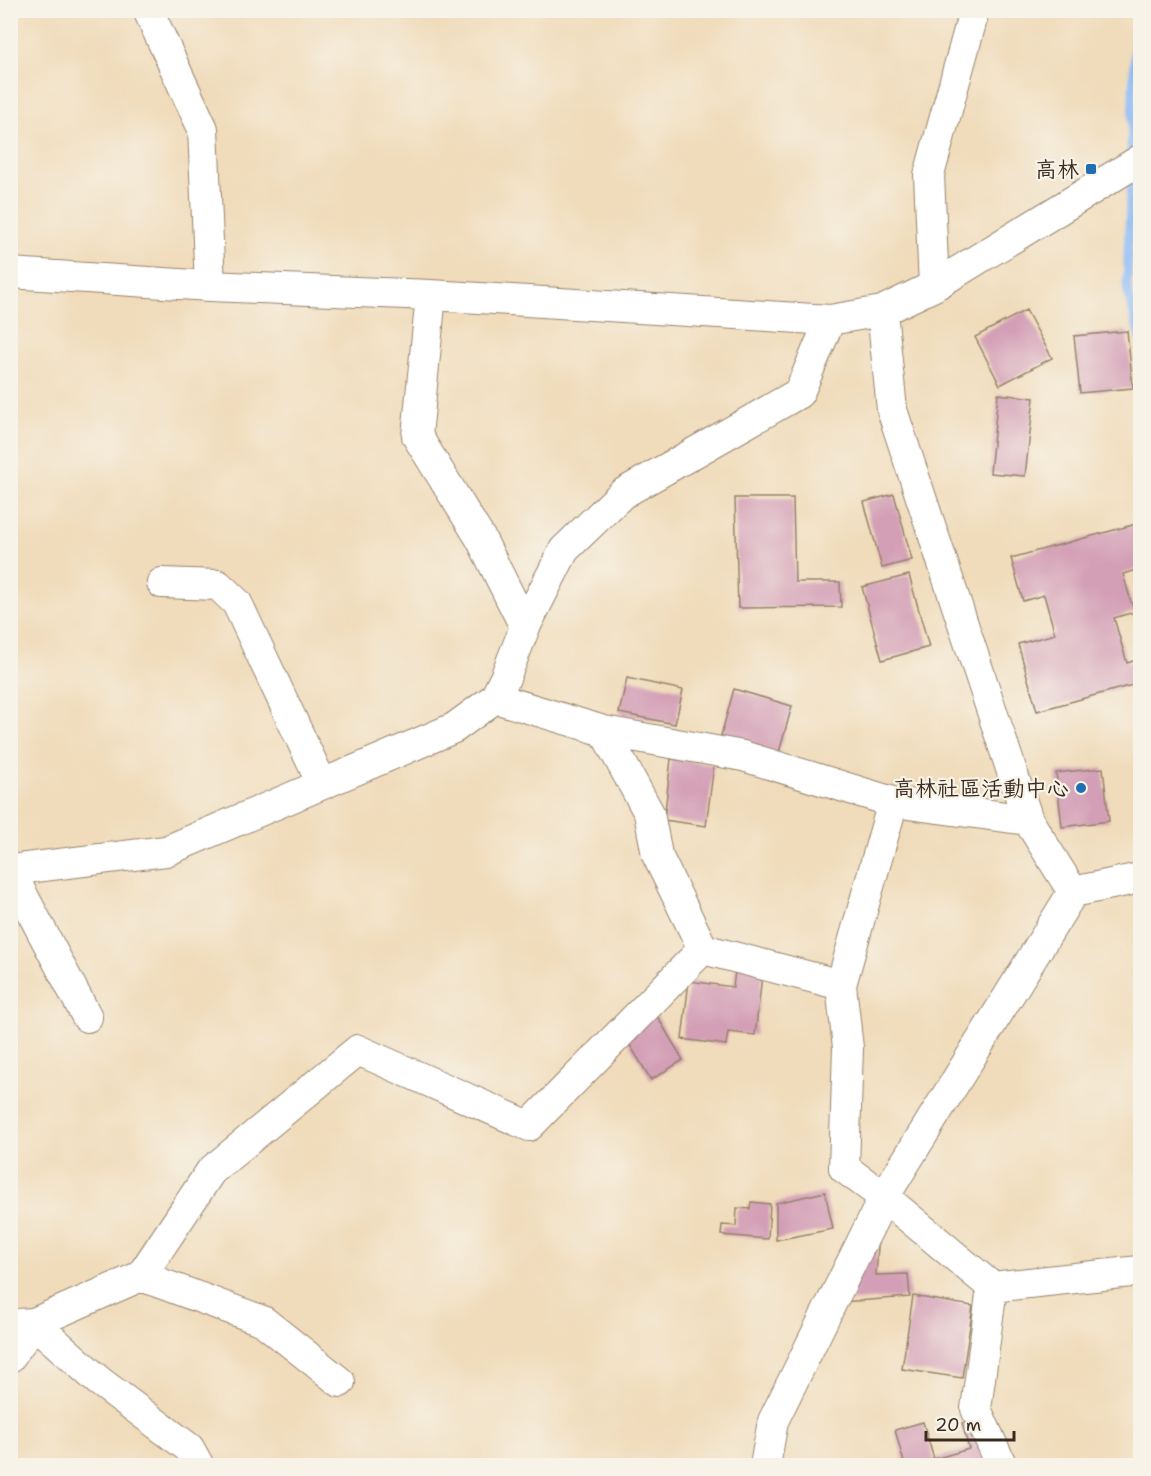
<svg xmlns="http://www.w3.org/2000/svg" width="1151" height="1476" font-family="'Shantell Sans','LXGW WenKai TC',sans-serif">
  <rect width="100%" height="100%" fill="#f7f3e8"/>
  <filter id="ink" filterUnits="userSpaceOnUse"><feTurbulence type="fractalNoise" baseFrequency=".0167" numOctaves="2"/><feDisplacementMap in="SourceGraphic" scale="12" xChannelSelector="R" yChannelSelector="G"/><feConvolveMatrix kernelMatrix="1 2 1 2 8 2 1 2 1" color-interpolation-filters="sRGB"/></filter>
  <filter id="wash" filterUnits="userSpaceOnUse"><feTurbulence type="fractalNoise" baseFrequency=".008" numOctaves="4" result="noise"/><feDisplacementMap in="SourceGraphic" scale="24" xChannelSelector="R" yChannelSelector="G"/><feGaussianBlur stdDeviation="1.35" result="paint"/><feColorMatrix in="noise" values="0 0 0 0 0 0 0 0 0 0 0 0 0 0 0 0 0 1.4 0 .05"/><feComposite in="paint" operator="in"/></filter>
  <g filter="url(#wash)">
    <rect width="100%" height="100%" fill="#f0dbba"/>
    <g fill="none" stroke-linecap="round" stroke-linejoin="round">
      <path stroke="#8abaf5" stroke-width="9" d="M1131 159 1136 10
        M1131 173 1127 288 1140 337"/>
    </g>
    <g id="blocks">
      <path fill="#d39fb6" d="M1026 310 1052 358 1000 385 975 337Z
        M1127 331 1133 388 1080 393 1074 336Z
        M998 394 1034 398 1025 476 990 473Z
        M894 494 912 560 882 568 864 502Z
        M735 498H793L795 582H840L841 607 738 608Z
        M1140 523V569L1123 574 1134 612 1114 618 1127 663 1140 659V683L1037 711 1018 644 1055 634 1044 595 1023 601 1011 558Z
        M909 575 929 647 882 660 862 587Z
        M627 678 683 690 675 724 619 713Z
        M734 689 792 706 778 756 720 739Z
        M671 759 714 765 706 826 664 820Z
        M1103 768 1109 821 1062 827 1056 773Z
        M737 956 764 960 755 1035 728 1032 726 1045 682 1039 689 981 733 987Z
        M657 1016 683 1060 651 1080 624 1035Z
        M825 1192 833 1229 776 1240V1203Z
        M751 1202 770 1204 768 1239 721 1235 722 1225 736 1226 737 1208 750 1209Z
        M879 1232 876 1275 908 1274 910 1297 842 1302Z
        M913 1296 973 1306 962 1378 902 1369Z
        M981 1417 995 1466H905L895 1430 923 1422 934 1459 969 1449 962 1423Z"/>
    </g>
  </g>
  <g filter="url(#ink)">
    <use href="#blocks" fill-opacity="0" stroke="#96826c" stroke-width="1.5"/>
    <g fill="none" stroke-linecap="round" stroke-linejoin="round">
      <g stroke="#96826c" stroke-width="32">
        <path id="minor" d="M148 10 203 129 210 286
          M10 273 210 286 431 295 830 320 882 311 934 286 1140 160
          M934 286 929 175 972 19 971 10
          M431 295 417 436 481 539 525 627
          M162 583 218 585 237 603 322 784
          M495 698 604 731 743 756 893 802
          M604 731 649 813 657 855 703 949
          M1028 820 893 802 841 985 848 1048 844 1168 884 1197 992 1287 1140 1271
          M10 870 166 851 454 728 495 698 505 678 525 627 564 550 622 494 799 393 830 320
          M10 871 87 1017
          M1073 892 1140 878
          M141 1276 263 1321 340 1382
          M992 1287 976 1409 1002 1466
          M16 1324 34 1323 99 1381 189 1448 199 1466
          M10 1357 34 1323 141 1276 211 1171 358 1050 529 1126 703 949 841 985
          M765 1466 773 1421 884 1197 1073 892 1028 820 892 410 882 311"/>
      </g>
      <use href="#minor" stroke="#fff" stroke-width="30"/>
    </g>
  </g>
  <g fill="#1f6fb2" stroke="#f7f3e8" stroke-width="2">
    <rect x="1085" y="163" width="12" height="12" rx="3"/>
    <circle cx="1081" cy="788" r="6"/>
  </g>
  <g text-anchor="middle" stroke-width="4.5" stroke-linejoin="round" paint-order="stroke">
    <g font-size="22" fill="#3b2a1e" stroke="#f7f3e8" text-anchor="end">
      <text x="1079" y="177">高林</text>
      <text x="1069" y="796">高林社區活動中心</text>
    </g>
  </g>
  <rect width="1151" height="1476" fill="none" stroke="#f7f3e8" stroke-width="36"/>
  <path d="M926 1431v9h88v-9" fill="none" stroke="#3b2a1e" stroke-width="3"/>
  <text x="935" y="1431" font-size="18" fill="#3b2a1e" stroke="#f7f3e8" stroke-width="4.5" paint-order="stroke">20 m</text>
</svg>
